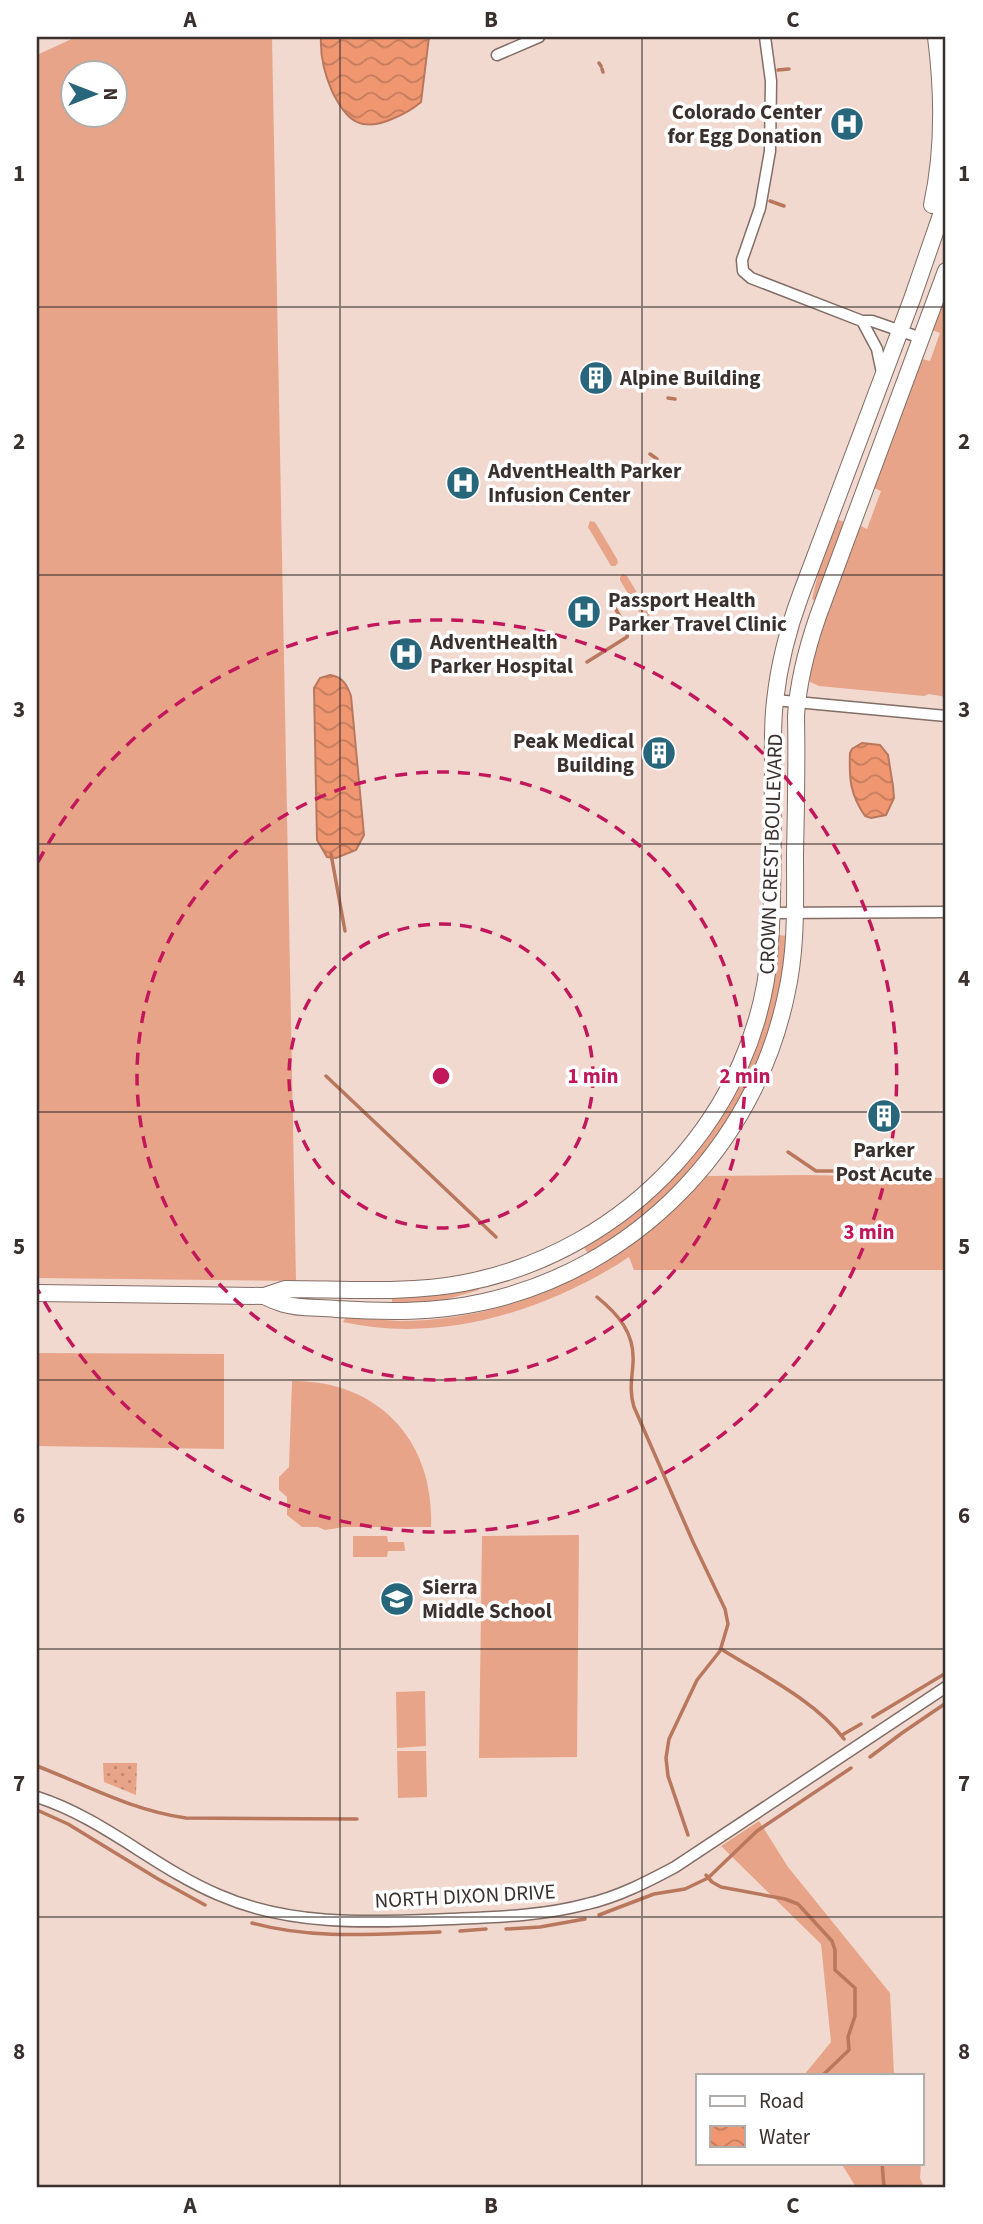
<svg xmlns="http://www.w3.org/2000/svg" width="983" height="2224" font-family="'Source Sans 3',sans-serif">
  <defs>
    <pattern id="park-dots" width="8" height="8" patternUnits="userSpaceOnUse" patternTransform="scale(1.75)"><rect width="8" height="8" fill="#e7a488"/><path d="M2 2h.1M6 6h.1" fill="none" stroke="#bc8670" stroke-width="1.8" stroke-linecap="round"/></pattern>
    <pattern id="water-waves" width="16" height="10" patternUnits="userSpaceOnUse" patternTransform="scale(1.75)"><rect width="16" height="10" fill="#f09771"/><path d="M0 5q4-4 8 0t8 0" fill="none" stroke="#c37c5d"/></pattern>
  </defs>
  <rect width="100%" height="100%" fill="#f1d9d0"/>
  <path fill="#e7a488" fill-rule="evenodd" d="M76 37H272L296 1281 37 1278V55ZM74 74H116V116H74Z
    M946 293V697L929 694 924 696 819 686 810 682V679C818 628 839 579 858 531L861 526 867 529 881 491 874 488 922 359 930 361 940 333 932 330Z
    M836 519 844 522 815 601 812 599 822 558Z
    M590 521 595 522 617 559 618 563 615 566H611L588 527Z
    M623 574 627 576 650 614 648 619H643L620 580V577Z
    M779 935 787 936C785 952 785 969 782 984 764 1073 715 1157 646 1215 628 1230 607 1241 588 1254L584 1247C695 1182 772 1066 779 935Z
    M806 1175 946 1178V1270H634L629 1257C547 1311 441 1344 343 1322L346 1317C363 1318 381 1320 399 1321 517 1321 630 1264 707 1176Z
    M479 1288V1290L434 1303 392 1305V1297L431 1296Z
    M37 1353 224 1354V1449L37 1446Z
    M292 1381C378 1380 435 1441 431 1527H344L325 1530 318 1527H302L287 1515V1497L279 1490V1477L289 1467Z
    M579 1535 577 1757 479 1758 482 1536Z
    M353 1536H387L388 1542H404L405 1551H388L387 1557H353Z
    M425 1691 426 1746 397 1748 396 1692Z
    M397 1751H426L427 1797 398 1798Z
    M759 1821 788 1867 890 1993 894 2075H804L831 2042 821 1944 721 1846Z
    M841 2163H921L920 2178 924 2187H856Z"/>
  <path fill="url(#park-dots)" d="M103 1763H137L136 1795 104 1782Z"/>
  <path fill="url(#water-waves)" stroke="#b9785d" stroke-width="2" d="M321 37H429L421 102C413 109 402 115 392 119 360 133 346 120 332 91 324 73 320 57 321 37Z
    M330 675C343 677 347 685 351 696L364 835 356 850 336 858 327 857 317 840 314 688 320 678Z
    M862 743 880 745 888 755 893 786 894 798 886 815 871 818 865 816C850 794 849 779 850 753L852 749Z"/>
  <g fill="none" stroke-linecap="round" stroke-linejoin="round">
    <path stroke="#b9785d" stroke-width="3.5" d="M599 63 601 66
      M602 69 603 72
      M778 70 789 69
      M770 201 784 206
      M668 398 675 399
      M650 454 657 459
      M587 662 627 637 628 630 612 603
      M522 740 535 737
      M331 854 345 931
      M326 1076 496 1237
      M788 1152 816 1171H923
      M597 1297C618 1314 635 1333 633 1363 632 1379 629 1391 634 1407L693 1542 725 1609 728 1624 720 1651 697 1680 669 1739 666 1758 668 1776 688 1835
      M721 1649C761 1674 816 1701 844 1739
      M873 1717 946 1673
      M842 1735 861 1724
      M870 1757 902 1733 946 1703
      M37 1766C86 1785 133 1811 186 1818L357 1819
      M37 1810 68 1824 158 1879 205 1905
      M706 1875 712 1882 721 1887 785 1899 798 1904 832 1941 835 1950V1970L855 1988V2016L848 2037 849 2050 823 2075
      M599 1915 654 1894 685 1889 708 1878 757 1831 851 1768
      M252 1923C313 1940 377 1934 440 1932
      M506 1929 540 1927 585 1919
      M460 1931 486 1929
      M882 2163 884 2187"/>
    <g stroke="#826e66" stroke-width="13">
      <path id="minor" d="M765 37 771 81 770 151 760 208 742 260 743 271 751 278 862 321H872L921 338
        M497 55 539 37
        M862 321 877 349 882 373
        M775 700 946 716
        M771 913 946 912
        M37 1797C103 1818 155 1868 219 1895 292 1927 372 1922 450 1919 496 1917 542 1916 587 1904 618 1897 647 1882 675 1867L946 1687"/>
    </g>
    <g stroke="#826e66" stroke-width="18">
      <path id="secondary" d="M932 205C944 150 943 92 936 37
        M37 1293 264 1296 285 1289C344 1289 406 1294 464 1283 627 1252 760 1112 770 944 774 886 772 828 773 770 773 747 772 724 775 701 779 664 788 629 801 594L912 299 941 215 946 188
        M264 1296C270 1299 277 1302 284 1304 299 1309 320 1307 336 1309 387 1312 434 1313 483 1302 634 1269 754 1147 786 996 797 949 795 902 795 854 796 808 797 762 796 716 798 682 807 648 818 616L946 271"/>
    </g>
    <use href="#minor" stroke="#fff" stroke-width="10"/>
    <use href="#secondary" stroke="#fff" stroke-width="16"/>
  </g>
  <path fill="none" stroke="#3a312e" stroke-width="2" stroke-opacity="0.55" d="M340 37V2187M642 37V2187M37 307H946M37 575H946M37 844H946M37 1112H946M37 1380H946M37 1649H946M37 1917H946"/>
  <g fill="none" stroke="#c2185b" stroke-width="3.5" stroke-dasharray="12 9">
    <circle cx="441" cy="1076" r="152"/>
    <circle cx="441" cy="1076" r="304"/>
    <path d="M38 862A456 456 0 1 1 38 1290"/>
  </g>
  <defs>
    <g id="hospital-disc" transform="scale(1.75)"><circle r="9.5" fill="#27667b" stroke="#fff"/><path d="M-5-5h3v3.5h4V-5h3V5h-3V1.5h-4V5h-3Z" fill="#fff"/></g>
    <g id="building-disc" transform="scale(1.75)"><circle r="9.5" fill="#27667b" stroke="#fff"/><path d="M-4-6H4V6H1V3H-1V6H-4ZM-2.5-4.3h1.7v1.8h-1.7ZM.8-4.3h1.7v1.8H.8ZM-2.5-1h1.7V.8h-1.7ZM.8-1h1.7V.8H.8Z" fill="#fff"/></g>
    <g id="school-disc" transform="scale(1.75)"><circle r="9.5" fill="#27667b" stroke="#fff"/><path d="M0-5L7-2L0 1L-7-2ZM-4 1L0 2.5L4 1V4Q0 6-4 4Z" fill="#fff"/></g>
  </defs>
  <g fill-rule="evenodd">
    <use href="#hospital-disc" x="847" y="124"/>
    <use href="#building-disc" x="596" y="378"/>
    <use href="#hospital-disc" x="463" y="483"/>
    <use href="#hospital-disc" x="584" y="612"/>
    <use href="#hospital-disc" x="406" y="654"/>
    <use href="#building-disc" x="659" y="753"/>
    <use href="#building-disc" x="884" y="1116"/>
    <use href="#school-disc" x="397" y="1599"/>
  </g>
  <g text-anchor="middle" stroke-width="7" stroke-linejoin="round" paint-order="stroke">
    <g font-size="21" font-weight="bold" fill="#3a312e" stroke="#fff" text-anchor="start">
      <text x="822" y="119" text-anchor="end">Colorado Center<tspan x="822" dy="24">for Egg Donation</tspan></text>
      <text x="620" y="385">Alpine Building</text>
      <text x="488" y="478">AdventHealth Parker<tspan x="488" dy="24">Infusion Center</tspan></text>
      <text x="608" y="607">Passport Health<tspan x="608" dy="24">Parker Travel Clinic</tspan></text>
      <text x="430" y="649">AdventHealth<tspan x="430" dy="24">Parker Hospital</tspan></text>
      <text x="634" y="748" text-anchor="end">Peak Medical<tspan x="634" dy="24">Building</tspan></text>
      <text x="884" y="1157" text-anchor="middle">Parker<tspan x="884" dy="24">Post Acute</tspan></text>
      <text x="422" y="1594">Sierra<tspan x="422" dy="24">Middle School</tspan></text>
    </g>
    <g font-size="21" fill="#3a312e" stroke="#fff">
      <text transform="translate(771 854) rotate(-88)" y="7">CROWN CREST BOULEVARD</text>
      <text transform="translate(465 1896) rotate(-3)" y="7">NORTH DIXON DRIVE</text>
    </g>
  </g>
  <circle cx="441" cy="1076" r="10" fill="#c2185b" stroke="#fff" stroke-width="3.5"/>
  <g font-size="21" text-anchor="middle" font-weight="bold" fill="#c2185b" stroke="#fff" stroke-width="7" stroke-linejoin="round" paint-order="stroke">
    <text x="593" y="1083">1 min</text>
    <text x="745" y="1083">2 min</text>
    <text x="869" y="1239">3 min</text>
  </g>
  <rect width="983" height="2224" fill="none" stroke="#ffffff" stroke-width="77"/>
  <rect x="696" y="2074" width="228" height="91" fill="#ffffff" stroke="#b0adab" stroke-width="2"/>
  <rect x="710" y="2096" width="35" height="10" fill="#ffffff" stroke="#b0adab" stroke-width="2"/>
  <text x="759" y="2108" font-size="21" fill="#3a312e">Road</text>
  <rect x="710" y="2126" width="35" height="21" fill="url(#water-waves)" stroke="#b0adab" stroke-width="2"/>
  <text x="759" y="2144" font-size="21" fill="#3a312e">Water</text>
  <g transform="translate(94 94) rotate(90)"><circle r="33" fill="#ffffff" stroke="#b0adab" stroke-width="2"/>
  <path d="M0-5L12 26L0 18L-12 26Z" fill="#27667b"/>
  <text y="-10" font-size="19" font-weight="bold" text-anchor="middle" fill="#3a312e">N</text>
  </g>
  <rect x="38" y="38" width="906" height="2148" fill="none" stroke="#3a312e" stroke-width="2.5"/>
  <g font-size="23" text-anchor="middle" font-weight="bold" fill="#3a312e">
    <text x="190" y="27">A</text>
    <text x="491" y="27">B</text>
    <text x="793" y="27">C</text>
    <text x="19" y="181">1</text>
    <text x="964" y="181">1</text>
    <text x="19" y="449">2</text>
    <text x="964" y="449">2</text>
    <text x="19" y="717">3</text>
    <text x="964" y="717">3</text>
    <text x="19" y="986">4</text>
    <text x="964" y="986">4</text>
    <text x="19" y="1254">5</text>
    <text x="964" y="1254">5</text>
    <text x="19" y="1523">6</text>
    <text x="964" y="1523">6</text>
    <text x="19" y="1791">7</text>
    <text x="964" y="1791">7</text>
    <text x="19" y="2059">8</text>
    <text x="964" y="2059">8</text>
    <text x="190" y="2213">A</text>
    <text x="491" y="2213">B</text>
    <text x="793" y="2213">C</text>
  </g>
</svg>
